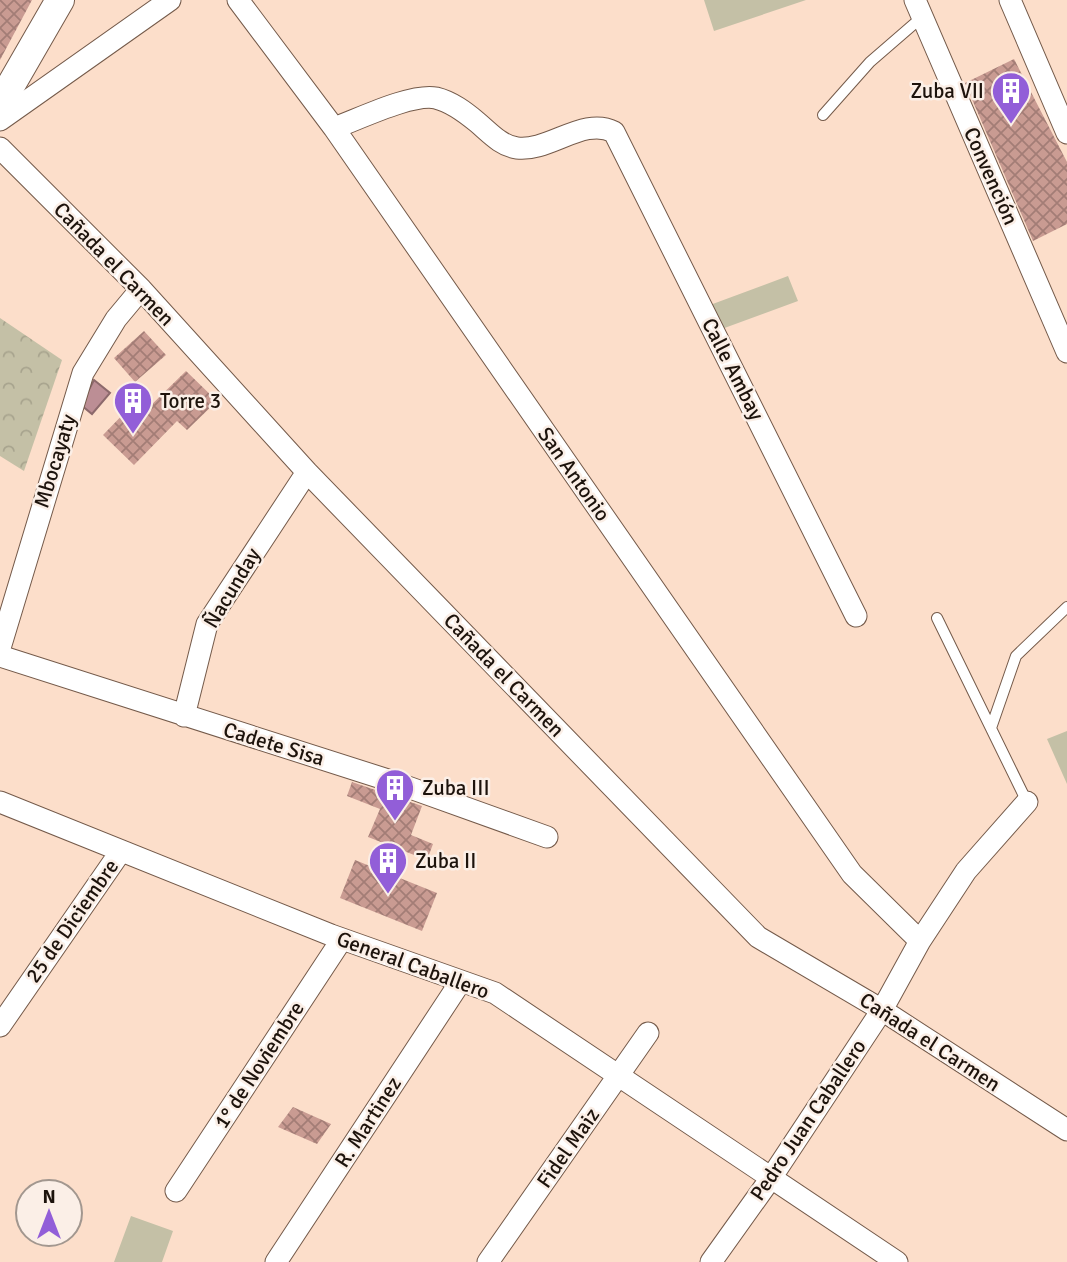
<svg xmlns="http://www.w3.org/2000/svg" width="1067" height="1262" font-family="Signika,sans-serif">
  <defs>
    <pattern id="park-crowns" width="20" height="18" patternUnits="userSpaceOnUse" patternTransform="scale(1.75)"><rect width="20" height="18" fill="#c4c0a6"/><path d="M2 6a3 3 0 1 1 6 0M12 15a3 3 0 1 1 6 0" fill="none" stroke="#a8a48e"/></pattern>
    <pattern id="building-cross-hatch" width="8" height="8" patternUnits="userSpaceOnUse" patternTransform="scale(1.75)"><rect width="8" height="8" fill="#c99b92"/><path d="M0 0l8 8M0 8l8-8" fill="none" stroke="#a37d76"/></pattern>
  </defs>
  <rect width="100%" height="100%" fill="#fcdeca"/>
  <path fill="#c4c0a6" d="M704 0H806L714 31Z
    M788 276 798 301 719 330 710 305Z
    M1067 731V784L1047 739Z
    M131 1216 173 1231 162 1262H114Z"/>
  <path fill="url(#park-crowns)" d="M0 318 62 360 24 471 0 456Z"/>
  <path fill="#bc8e95" stroke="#8c696c" stroke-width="2" d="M94 380 110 393 92 414 81 405Z"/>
  <path fill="url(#building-cross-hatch)" d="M0 0H32L0 60Z
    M1014 59 1067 162V224L1033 241 965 83Z
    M144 331 166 355 135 382 114 358Z
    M186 371 217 401 187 430 177 421 134 465 103 435 132 405 142 414Z
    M352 782 422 806 411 835 433 844 427 860 368 837 380 809 347 796Z
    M355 860 437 893 422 931 340 898Z
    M293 1107 331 1124 317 1144 278 1127Z"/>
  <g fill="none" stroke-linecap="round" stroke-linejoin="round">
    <g stroke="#745a4a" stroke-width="12">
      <path id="lane" d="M823 115 870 62 922 17
        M937 618 1027 802
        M991 728 1016 656 1067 607"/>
    </g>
    <g stroke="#745a4a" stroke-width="23">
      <path id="street" d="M238 0 334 128 852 874 920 941
        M915 0 1067 352
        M1010 0 1067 133
        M0 120 170 0
        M334 128C359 119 412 93 436 98 452 102 465 112 477 122 489 132 501 146 517 148 549 152 584 116 614 132L856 616
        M0 148 141 289 307 472 758 937 882 1010 1067 1130
        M0 648 83 373 116 319 141 289
        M0 656 391 781 547 837
        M184 716 207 624 307 472
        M0 802 331 935 495 993 897 1262
        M0 1026 121 851
        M176 1191 342 939
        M276 1262 461 981
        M488 1262 648 1033
        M711 1262 771 1178 882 1010 920 941 966 871 1027 802"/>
    </g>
    <g stroke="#745a4a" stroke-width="30">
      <path id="secondary" d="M0 104 60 0"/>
    </g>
    <use href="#lane" stroke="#fff" stroke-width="10"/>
    <use href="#street" stroke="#fff" stroke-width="21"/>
    <use href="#secondary" stroke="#fff" stroke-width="28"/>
  </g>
  <defs>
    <g id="building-pin" transform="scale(2.0125)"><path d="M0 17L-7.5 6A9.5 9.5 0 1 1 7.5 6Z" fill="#925ed8" stroke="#fbefe7"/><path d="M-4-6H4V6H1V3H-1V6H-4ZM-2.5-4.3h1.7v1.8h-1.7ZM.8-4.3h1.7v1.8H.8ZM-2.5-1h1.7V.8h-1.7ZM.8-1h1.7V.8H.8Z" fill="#fff"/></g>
  </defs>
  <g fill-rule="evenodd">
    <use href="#building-pin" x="1011" y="91"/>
    <use href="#building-pin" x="133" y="401"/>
    <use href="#building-pin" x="395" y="788"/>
    <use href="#building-pin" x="388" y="861"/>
  </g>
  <g text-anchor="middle" stroke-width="5" stroke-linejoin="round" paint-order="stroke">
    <g font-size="21" fill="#1d130c" stroke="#fbefe7" text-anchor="start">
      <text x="984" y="98" text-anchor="end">Zuba VII</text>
      <text x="160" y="408">Torre 3</text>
      <text x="422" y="795">Zuba III</text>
      <text x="415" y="868">Zuba II</text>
    </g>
    <g font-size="21" fill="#1d130c" stroke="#fbefe7">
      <text transform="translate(991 176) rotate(66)" y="7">Convención</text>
      <text transform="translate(114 264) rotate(46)" y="7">Cañada el Carmen</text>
      <text transform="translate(733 369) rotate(63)" y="7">Calle Ambay</text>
      <text transform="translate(55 461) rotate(-73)" y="7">Mbocayaty</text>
      <text transform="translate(574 474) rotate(55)" y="7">San Antonio</text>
      <text transform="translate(232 588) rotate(-59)" y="7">Ñacunday</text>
      <text transform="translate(504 675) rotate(46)" y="7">Cañada el Carmen</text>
      <text transform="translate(274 744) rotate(17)" y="7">Cadete Sisa</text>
      <text transform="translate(72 921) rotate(-55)" y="7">25 de Diciembre</text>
      <text transform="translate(413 965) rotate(20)" y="7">General Caballero</text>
      <text transform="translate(930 1042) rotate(33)" y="7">Cañada el Carmen</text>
      <text transform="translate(259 1065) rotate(-57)" y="7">1° de Noviembre</text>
      <text transform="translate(808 1120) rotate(-56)" y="7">Pedro Juan Caballero</text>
      <text transform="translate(368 1122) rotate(-57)" y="7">R. Martinez</text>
      <text transform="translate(568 1148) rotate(-55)" y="7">Fidel Maiz</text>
    </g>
  </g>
  <g transform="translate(49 1213)"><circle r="33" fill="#fbefe7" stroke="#a2978f" stroke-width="2"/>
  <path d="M0-5L12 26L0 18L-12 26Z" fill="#925ed8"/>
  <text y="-10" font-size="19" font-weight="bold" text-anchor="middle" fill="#1d130c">N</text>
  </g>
</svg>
